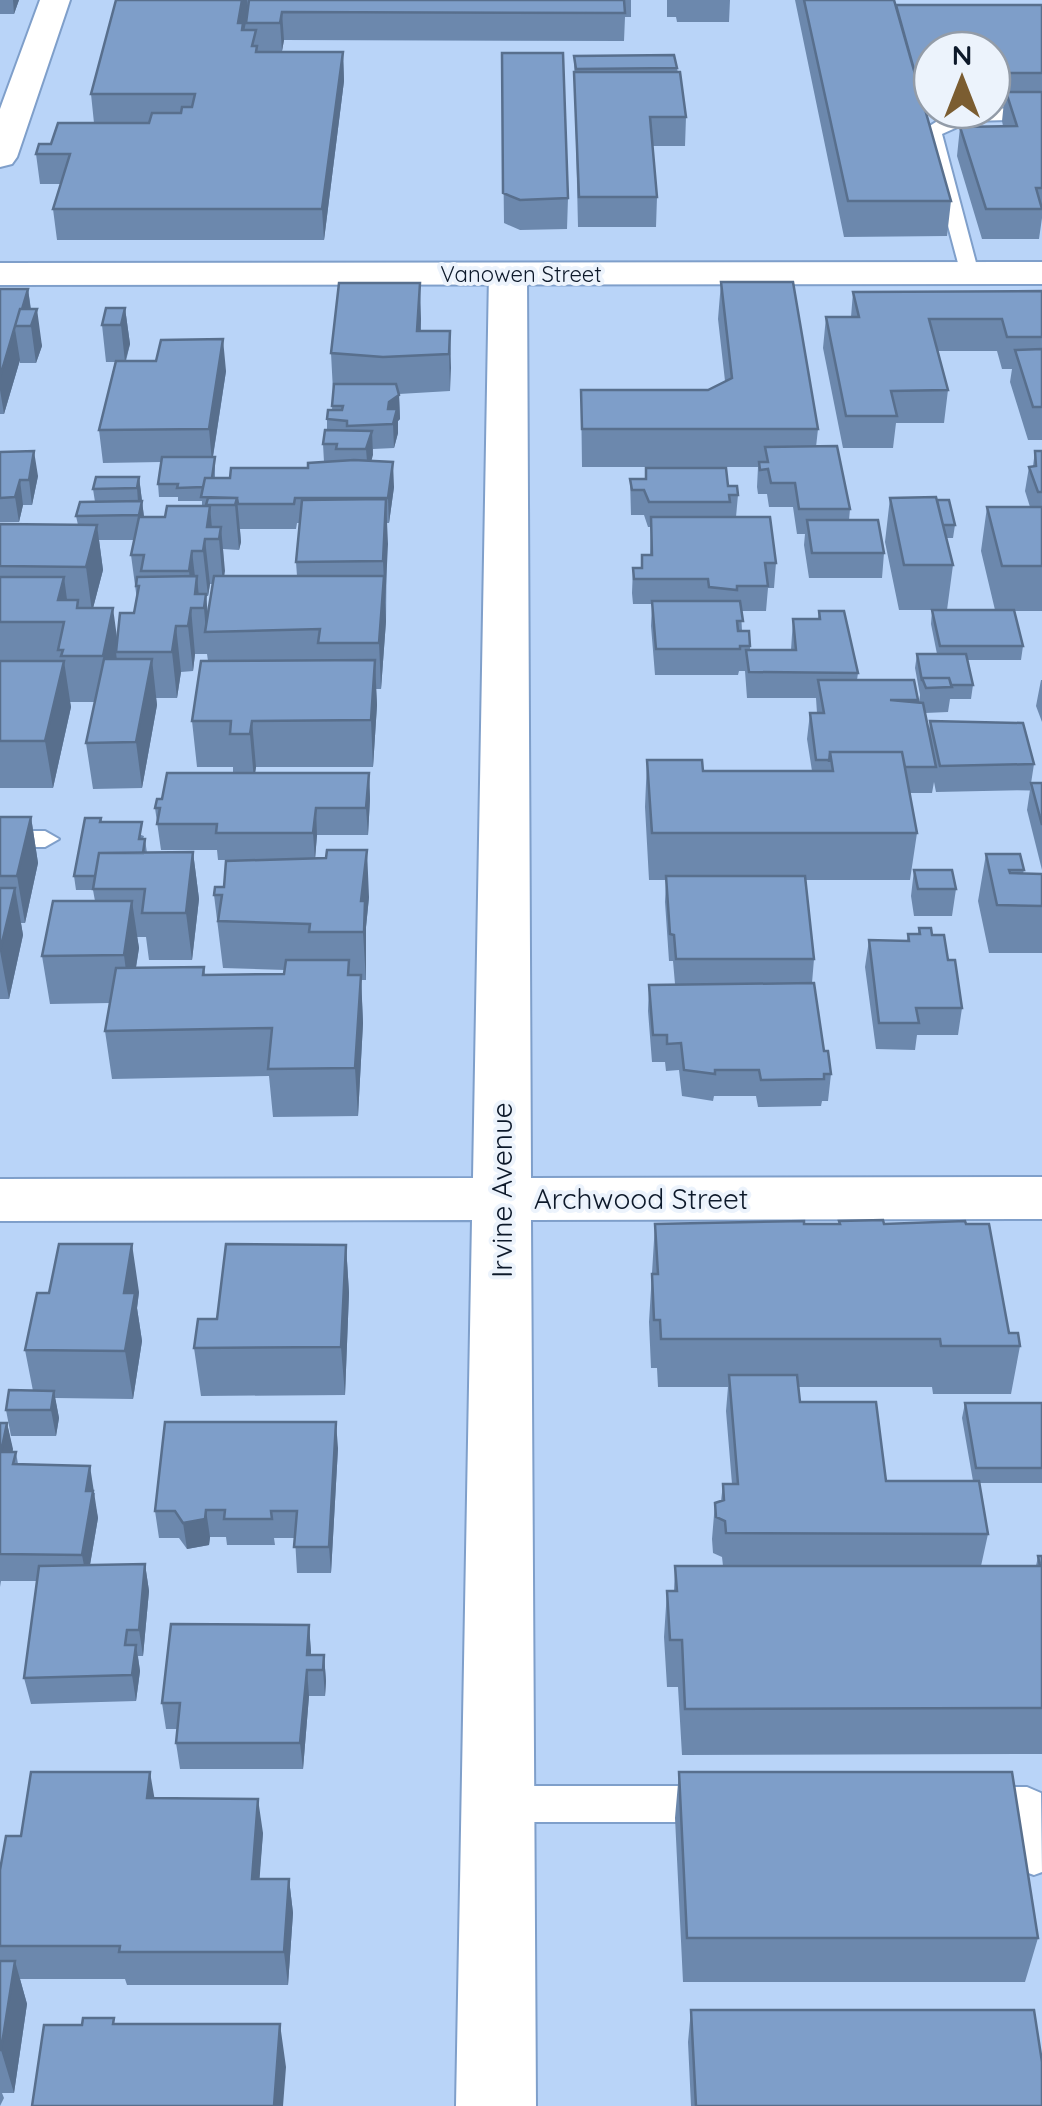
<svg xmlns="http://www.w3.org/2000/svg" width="1042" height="2106" font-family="Quicksand,sans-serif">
  <rect width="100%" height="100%" fill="#b9d4f8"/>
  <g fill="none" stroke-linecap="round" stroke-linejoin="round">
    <g stroke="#7f9fca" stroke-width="4">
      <path id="lane" d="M1028 109H1042V119L971 121 942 134 979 274 969 280 962 278 923 132C950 105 993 108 1028 109Z
        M0 831H45L59 839 45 847H0Z
        M500 1786H717L731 1792 737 1804 731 1816 717 1822H500L486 1816 480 1804 486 1792Z
        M978 1787H1027L1041 1793 1042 1872 1034 1875 1020 1870 1010 1823H978L964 1817 958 1805 964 1793Z"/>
    </g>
    <g stroke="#7f9fca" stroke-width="4">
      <path id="street" d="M40 0H70L17 157 12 164 0 167V109Z
        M508 263 521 266 527 274 531 1178 1042 1177V1219L531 1220 536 2106H456L472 1220 0 1221V1179L473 1178 489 274 495 266Z"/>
    </g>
    <g stroke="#7f9fca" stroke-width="4">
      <path id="secondary" d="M1042 262V284L0 285V263Z"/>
    </g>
    <use href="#lane" fill="#fff" fill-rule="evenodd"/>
    <use href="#street" fill="#fff" fill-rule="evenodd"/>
    <use href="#secondary" fill="#fff" fill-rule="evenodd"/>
  </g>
  <path fill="#6c88ad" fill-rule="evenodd" d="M0 0H19L14 14H0Z
    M116 0H631V17H625L624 41 284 40 282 51H257V52H343L344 81 324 240H57L53 209 61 184H40L36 154 51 144 94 123 91 94Z
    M667 0H730L729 22H677L676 17H667Z
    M795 0H894L896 6 1042 5V218L1039 239H982L957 156 960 127 1003 126 1002 121 1004 102H992V50H932V102H923L951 201 947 236 844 237Z
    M502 53 568 198 567 229 520 230 504 223Z
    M574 56 677 68 686 117 685 146H652L657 197 656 227H578Z
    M721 282 818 429 816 447 850 509 849 520 884 553 882 578H809L804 545 805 534H797L793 507H769L767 494H758L757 487 758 467H582L581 390H708L725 381 718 319Z
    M0 289H28L31 309 42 346 36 363H20V360L4 414H0Z
    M1042 291V440H1028L1010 382 1012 369H1002L997 351H937L948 390 944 423H896L893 448H843L823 348 826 317H851L853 292Z
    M125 308 130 344 126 361 226 371 213 457H215V478H230L308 468 324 462 323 444 327 430V419L332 410 333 391 331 353 421 319V331H450V391L399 394 400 419 398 421V433L394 448 373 449 371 461 394 487 389 523H387L386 621 381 689H376L377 705 373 767H256L255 773H369L370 799 368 835H317L315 858 369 897 366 927V980H361L363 1023 358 1116 273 1117 269 1076 112 1079 105 1031 110 1003 50 1004 42 956 95 901 93 890H76L74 876 101 818 102 822 144 836 143 839H145L147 853 193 852 199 899 192 960H149L146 937H137L139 948 136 968 204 967 205 975 284 974 285 970 223 968 214 895 224 887 264 860H218L217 850H161L155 808 162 799 233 773V767H197L192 721 208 661 207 654H195L193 671 181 672 177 698H156L157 705 142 788 93 789 86 743 95 702H70L71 707 53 788H0V524L78 525 76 516 95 502 93 489 139 477 144 517H165L202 506V501H178V497H159L158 484 161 462 103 463 99 430 115 362H106L102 325ZM297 523H300L296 562 297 576H224L223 549 239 550 241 542 240 529H296ZM99 540H134L131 555 137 600 134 613 117 641 93 608 103 570ZM210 584H213L208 614 206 596H208Z
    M1035 451H1042V611H1014L1023 646 1021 660H967L973 685 971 699H950L948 712 925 713 929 730 930 721 1034 764 1030 790 936 792 934 782 932 793H909L917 833 910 880H805L814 959 812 983 824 1051 831 1074 828 1101H822L821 1106 758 1107 756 1096H714L713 1101 682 1096 679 1070 666 1071 665 1062H652L648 1011 649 985 675 984 673 961H669L665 902 666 880H649L645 807 647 760 703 771H812L807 739 810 713H817L816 698H747L745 671H739L738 675H655L651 626 652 604H633L632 593 633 568H641L642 555H650L651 527H648L644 515H631L630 479H645L646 468 728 486 738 495 736 517 776 563 774 588H768L766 611H741L742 631 750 646V650H791L793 619H818L819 611 858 673 857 680 918 700 919 703 920 695 915 668 917 654H937L931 624 932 610H995L981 551 987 507H1030L1025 491 1029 467 1033 466Z
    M0 452 38 476 32 505H23L19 522H0Z
    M890 498 937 500 955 525 953 538H946L953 565 947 610H899L885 542Z
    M1041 680H1042V722L1036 706Z
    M1031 783H1042V870L1027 810Z
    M0 817H31L38 863 25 923H21L23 935 9 999H0Z
    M986 854 1024 870 1023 873 1042 874V953H989L978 901Z
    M914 870 956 889 952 916H914L911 896Z
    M919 928 932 935 948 960 962 1008 958 1035H917L915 1050 876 1049 865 967 869 940 907 941 908 934H918Z
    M655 1224H884L1009 1333 1020 1346 1011 1394H933L932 1387H798L800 1402 886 1481H973L962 1418 965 1403H1042V1483H979L988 1534 981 1566H1036L1038 1556H1042V1754L682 1755 678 1687H667L664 1637 667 1591H674L675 1566H723L722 1557 713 1553 712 1539 715 1503 721 1501 723 1484H732L726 1411 728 1387H658L657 1368H651L649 1322Z
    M346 1245 349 1293 345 1395 201 1396 194 1348Z
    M139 1292 137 1308 142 1341 133 1399 55 1398 59 1418 56 1436H11L6 1410 33 1391 25 1350Z
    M0 1423H7L13 1452H16L18 1464 95 1493 94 1499 98 1518 90 1565 145 1564 149 1591 143 1656H138L140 1671 136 1701 31 1704 24 1678 37 1581H1L0 1587Z
    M338 1448 331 1573H297L295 1538H274L275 1545H227L226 1537H210L209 1545 187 1549 179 1538H159L155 1511Z
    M309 1625 311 1655H324L326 1681 325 1696H309L303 1769H180L176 1743 177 1729H166L162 1703Z
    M679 1772 1038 1938 1025 1982H683L675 1818Z
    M154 1798 263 1833 259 1879H289L293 1913 288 1985H127L125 1979H20L27 2004 14 2093H2L4 2098 0 2106V1870L21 1836Z
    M691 2010 1042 2106H691L688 2042Z"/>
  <path fill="#586f8d" d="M13 0H19L14 14Z
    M242 0H247L248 12 244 32 238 23Z
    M282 12 284 40 282 51 280 23Z
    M343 52 344 81 324 240 322 209Z
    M420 283 421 319 419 355 417 331Z
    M28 289 32 320 16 326Z
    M125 308 130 344 125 362 121 325Z
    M37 309 42 346 36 363 31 326Z
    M15 329 20 360 4 414 0 390V377Z
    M450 331 451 368 450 391 449 354Z
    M223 339 226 371 212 462 209 429Z
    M399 395 400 419 398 421V433L394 448 393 424H389V402Z
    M372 431 373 455 368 473 366 449Z
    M34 451 38 476 32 505 29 480Z
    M393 462 394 487 389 523 388 498Z
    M139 477 145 525 139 515 137 488Z
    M20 480 23 505 19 522 15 497Z
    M237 498 241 542 239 550 235 505Z
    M386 499 388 544 385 606 383 561Z
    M210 506 213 539 207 527Z
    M97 525 103 570 92 612 86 567Z
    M221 527 225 571 223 584 219 539Z
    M205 539 210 584 208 596 203 551Z
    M192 551 196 585 197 576 200 608H193L189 571Z
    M384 576 386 621 381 689 379 643Z
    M64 577 70 622H64L58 600Z
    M206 594 209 632H206L204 608Z
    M113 608 119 652H116L117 661 109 702 103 656Z
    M191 608 195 654 193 671 188 626Z
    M176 626 181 672 177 698 172 652Z
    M152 659 157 705 142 788 136 742Z
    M375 660 377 705 373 767 371 720Z
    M64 661 71 707 53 788 45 741Z
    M252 721 256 767 254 780 250 734Z
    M369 773 370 799 368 835 366 808Z
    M316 808 317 835 315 860 313 833Z
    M31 817 38 863 25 923 17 876Z
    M367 850 369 897 366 927V980L361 901Z
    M193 852 199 899 192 960 186 913Z
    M15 888 23 935 9 999 0 951Z
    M132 901 139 948 130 1003 124 955Z
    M361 975 363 1023 358 1116 355 1068Z
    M132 1244 139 1292 137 1308 142 1341 133 1399 125 1351 124 1293Z
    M346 1245 349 1293 345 1395 341 1347Z
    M54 1391 59 1418 56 1436 51 1410Z
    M336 1422 338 1448 331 1573 329 1547Z
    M7 1423 13 1449 7 1479 1 1452Z
    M90 1466 98 1518 87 1582 82 1555 86 1491Z
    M206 1510 210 1537 209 1545 187 1549 183 1523Z
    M145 1564 149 1591 143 1656 139 1630Z
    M309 1625 311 1651 310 1670 307 1655Z
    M136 1645 140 1671 136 1701 132 1675Z
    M324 1655 326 1681 325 1696 323 1670Z
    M307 1670 309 1696 303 1769 300 1743Z
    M150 1772 156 1807 147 1798Z
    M258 1799 263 1833 257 1913 252 1879Z
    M289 1879 293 1913 288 1985 284 1952Z
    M15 1961 27 2004 14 2093 1 2050Z
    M280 2024 286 2067 283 2106H274Z"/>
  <path fill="#7e9ec9" stroke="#586f8d" stroke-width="2.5" d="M116 0H242L238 23H243L242 30H256L252 46H257L256 52H343L322 209H53L70 154H36L39 144H51L58 123H149L152 113H181L182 107H192L195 94H91Z
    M249 0H624L625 13 282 12 280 23H246Z
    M804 0H894L951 201H848Z
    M896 5H1042V73H992V50H932V73H915Z
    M502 53H563L568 198 520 200 503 193Z
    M674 55 677 68 576 69 574 56Z
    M574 72H680L686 117H650L657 197H579Z
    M1006 92H1042V188H1036L1042 209H986L960 127 1017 126Z
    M721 282H793L818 429H582L581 390H708L732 378Z
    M339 283H420L417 331H450L449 354 383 357 331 353Z
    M0 289H28L22 309H20L0 377Z
    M1042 291V337H1007L1002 319H929L948 390 891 391 897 416H846L826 317H859L853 292Z
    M106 308H125L121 325H102Z
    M20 309H37L31 326H15Z
    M223 339 209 429 99 430 116 361H156L161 340Z
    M1042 349V407H1033L1015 350Z
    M334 384H396L399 395 389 402 388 409H397L393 424 347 426V421L327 419 328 410H342L343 406H332Z
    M325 430 372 431 366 449H336L337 444H323Z
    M837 446 850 509H799L795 483H771L768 469 760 470 759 462H768L765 447Z
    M34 451 29 480H20L15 497 0 498V452Z
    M1035 451H1042V492H1038L1029 467 1036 466Z
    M162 457H215L212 478H205L203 487 177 488 178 484H158Z
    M354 460 393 462 388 498H295L294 504H238L237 498 201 497 205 478H230L231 468H308V463Z
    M646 468H726L728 486H737L738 495H729L730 502H649L644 490H632L630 479H646Z
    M96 477H139L137 488 93 489Z
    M936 497 953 565H904L890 498Z
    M208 498H237L235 505H206Z
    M386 499 383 561 296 562 302 500Z
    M937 500H949L955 525H943Z
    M142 501 139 515 76 516 80 502Z
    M167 506H210L207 527H221L219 539H205L203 551H192L189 571H141L144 555H131L139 517H165Z
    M987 507H1042V566H1002Z
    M651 517H770L776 563H765L768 586H737V590L709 587 708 579H634L633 568H642V555H652Z
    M807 520H878L884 553H812Z
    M0 524 97 525 86 567 0 566Z
    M197 576 195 594H206L204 608H191L188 626H176L172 652H116L120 613H134L139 586H136L137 577Z
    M214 576H384L379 643H318L320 629 205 632Z
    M0 577H64L58 600H78L77 608H113L103 656H61L63 650H58L64 622H0Z
    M652 601H740L743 621H737L738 631H749L750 646H740V649H656Z
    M932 610H1014L1023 646H940Z
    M819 611H844L858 673 749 672 746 650H796L793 619H820Z
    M917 654H966L973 685H951L949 678H922V681Z
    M104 659H152L136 742 86 743Z
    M375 660 371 720 252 721 250 734H230L231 721H192L201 661Z
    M0 661H64L45 741H0Z
    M922 678H949L952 687 926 688Z
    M818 680H914L918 700H890L923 703 936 767H905L902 752H830L829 762V760H816L810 713H824Z
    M930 721 1023 723 1034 764 940 766Z
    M830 752H902L917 833H652L647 760H702L703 771H833Z
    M167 773H369L366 808H316L313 833H216L217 824H157L160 808H155L157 799H162Z
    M1031 783H1042V825Z
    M0 817H31L17 876H0Z
    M85 818H101L100 822H142L139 839H145L143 853H99L95 876H74Z
    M327 850H367L361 901H365L364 932H309L310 924 218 921 222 895H214L215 887H224L226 861 326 858Z
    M193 852 186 913H142L145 889H93L99 853Z
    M986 854H1020L1024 870H1009L1010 873 1042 874V906L997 905Z
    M914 870H952L956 889H918Z
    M666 876H805L814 959H676L674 935 670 934Z
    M0 888H15L0 951Z
    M53 901H132L124 955 42 956Z
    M919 928H931L932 935H944L948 960H955L962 1008H916L919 1023H879L869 940 909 941 908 934H920Z
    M286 960H349L348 975H361L355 1068 268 1069 272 1028 105 1031 116 968 204 967 203 975 284 974Z
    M814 983 824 1051H828L831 1074H824V1079L761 1080 759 1070H715V1074L684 1070 681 1043 667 1044V1035H653L649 985Z
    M883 1220 884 1224 965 1221 966 1224H989L1009 1333H1018L1020 1346H941L940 1339H661L660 1320H654L652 1274H658L655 1224 804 1221V1224H840L839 1221Z
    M59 1244H132L124 1293H135L125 1351 25 1350 37 1293H49Z
    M226 1244 346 1245 341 1347 194 1348 198 1319H217Z
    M729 1375H797L800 1402H876L886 1481H979L988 1534 726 1533 725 1521 716 1517 715 1503 724 1500 723 1484H738Z
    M9 1390 54 1391 51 1410H6Z
    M965 1403H1042V1468H976Z
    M165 1422H336L329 1547H294L297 1511H271L272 1519H224L225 1510H206L205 1519 183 1523 175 1511H155Z
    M0 1423H7L1 1452H16L13 1464 90 1466 86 1491H93L82 1555 0 1554Z
    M1038 1556H1042V1708L685 1709 682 1640H670L667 1591H677L675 1566H1040Z
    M145 1564 139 1630H127L125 1645H136L132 1675 24 1678 39 1566Z
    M171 1624 309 1625 307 1655H324L323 1670H307L300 1743H176L180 1703H162Z
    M31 1772H150L147 1798 258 1799 252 1879H289L284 1952H119L120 1946H0V1870L6 1836H21Z
    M679 1772H1012L1038 1938H687Z
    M0 1961H15L1 2050H0Z
    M691 2010H1034L1042 2062V2106H696Z
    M83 2018H114L113 2024H280L274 2106H32L44 2025H82Z"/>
  <g text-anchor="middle" stroke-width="8" stroke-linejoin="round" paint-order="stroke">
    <g font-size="22" fill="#0d192a" stroke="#ecf3fc">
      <text x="521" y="282">Vanowen Street</text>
    </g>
    <g font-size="28" fill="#0d192a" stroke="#ecf3fc">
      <text transform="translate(502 1190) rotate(-90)" y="10">Irvine Avenue</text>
      <text x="641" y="1209">Archwood Street</text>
    </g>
  </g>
  <g transform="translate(962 80)"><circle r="48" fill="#ecf3fc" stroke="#939ca8" stroke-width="2.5"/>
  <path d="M0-8L18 38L0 25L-18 38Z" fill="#7b5d31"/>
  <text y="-15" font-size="28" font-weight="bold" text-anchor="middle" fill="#0d192a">N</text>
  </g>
</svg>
